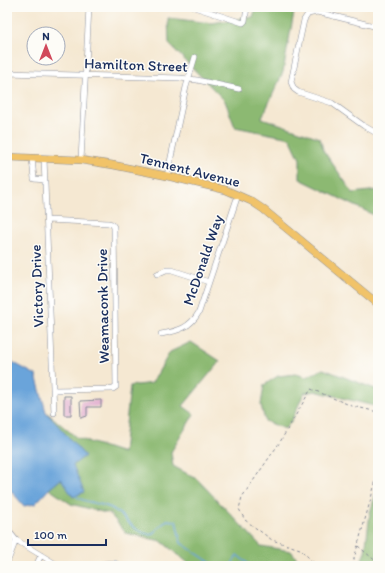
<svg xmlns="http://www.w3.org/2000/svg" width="385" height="573" font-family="Itim,sans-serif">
  <rect width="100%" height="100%" fill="#fdfcf7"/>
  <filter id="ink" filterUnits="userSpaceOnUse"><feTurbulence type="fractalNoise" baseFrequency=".025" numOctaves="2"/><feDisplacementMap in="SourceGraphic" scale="8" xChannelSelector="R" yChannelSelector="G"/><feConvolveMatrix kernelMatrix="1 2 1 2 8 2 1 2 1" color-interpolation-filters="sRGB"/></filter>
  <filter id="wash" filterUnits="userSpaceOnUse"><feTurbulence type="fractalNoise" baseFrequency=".012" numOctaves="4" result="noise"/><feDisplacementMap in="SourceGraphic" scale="16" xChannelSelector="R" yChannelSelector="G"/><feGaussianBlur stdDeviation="0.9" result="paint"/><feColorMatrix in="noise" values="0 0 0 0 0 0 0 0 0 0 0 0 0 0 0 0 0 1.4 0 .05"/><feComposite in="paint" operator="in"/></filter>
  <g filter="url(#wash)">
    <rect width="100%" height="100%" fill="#f5e8d2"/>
    <path fill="#8cb972" stroke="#547468" d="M256 7H295L283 72 262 118 320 138 323 150 353 193 378 190V217L300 179V159L290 138 235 127 225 101 169 44 168 18 211 23 253 17Z
      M191 342 220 361 183 406 194 414 171 452 173 466 197 479 261 546 291 551 303 566H192L161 541 126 533 110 514 71 504 49 489 61 479 46 412 77 438 123 453 130 386 152 383 170 352Z
      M323 369 378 390V407L315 391 304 393 292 420 285 429 265 421 261 405 264 385 278 376 296 374 306 377Z
      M378 486V566H359L365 552 370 513Z"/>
    <path fill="#6ba4da" stroke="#436a9c" d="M7 356 14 363 36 375 46 412 85 456 73 465 84 492 73 497 61 479 49 489 35 504 24 506 7 486Z"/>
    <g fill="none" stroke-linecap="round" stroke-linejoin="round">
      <path stroke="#6ba4da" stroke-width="1.5" d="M76 496C84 504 102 502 113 509 128 519 132 531 151 535L167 520 176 521 181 543 211 563 212 566
        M231 566 237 555 251 566"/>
    </g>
    <g id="blocks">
      <path fill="#e3b3d1" d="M64 396H71V415H64Z
        M101 400V407H87V416L81 418 80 401Z"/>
    </g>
  </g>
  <g filter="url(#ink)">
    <use href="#blocks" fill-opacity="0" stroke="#888c98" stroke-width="1"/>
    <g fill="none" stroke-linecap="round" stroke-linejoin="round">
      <g stroke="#888c98" stroke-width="6">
        <path id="minor" d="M194 7 243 23 245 21 247 7
          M378 27 317 12 308 14 304 20 291 82 294 89 298 92 332 103 364 126 378 134
          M7 73 180 78 197 80 239 89
          M32 158 34 179 45 180
          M44 158 54 413
          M81 160 89 7
          M167 176 186 87 195 57
          M47 220 108 223 112 224 114 227 116 387 113 389 53 390
          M157 274 166 270H172L209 282
          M161 334C178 331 190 328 199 312L238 195
          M7 529 16 540 59 566
          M7 563 16 540
          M36 566 41 555
          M101 566 102 564 115 563 120 566"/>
      </g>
      <g stroke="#888c98" stroke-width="8">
        <path id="major" d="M7 157 81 160 113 165 167 176 226 190 251 201 263 209 378 304"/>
      </g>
      <path stroke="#888c98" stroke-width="1" stroke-dasharray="3 3" stroke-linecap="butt" d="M358 546 378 563
        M317 566 300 549 272 540 245 520 239 509 242 497 280 442 311 389 352 406 378 412
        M352 566 378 473"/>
      <use href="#minor" stroke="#fff" stroke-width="5"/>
      <use href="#major" stroke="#f1c369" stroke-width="7"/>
    </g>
  </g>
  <g text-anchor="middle" stroke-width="3" stroke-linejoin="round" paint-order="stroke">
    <g font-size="15" fill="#1b2f5e" stroke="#fdfcf7">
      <text transform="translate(136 65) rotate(2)" y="5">Hamilton Street</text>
      <text transform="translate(190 170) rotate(14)" y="5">Tennent Avenue</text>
      <text transform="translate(203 260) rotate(-71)" y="5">McDonald Way</text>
      <text transform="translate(37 286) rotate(-92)" y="5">Victory Drive</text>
      <text transform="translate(103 306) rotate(-91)" y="5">Weamaconk Drive</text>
    </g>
  </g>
  <rect width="385" height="573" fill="none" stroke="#fdfcf7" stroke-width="24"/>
  <g transform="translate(46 46)"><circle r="19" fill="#fdfcf7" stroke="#a3aaba"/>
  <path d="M0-3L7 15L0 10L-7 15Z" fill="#d1495b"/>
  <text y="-6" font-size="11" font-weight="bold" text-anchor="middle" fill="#1b2f5e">N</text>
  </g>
  <path d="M28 539v6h78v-6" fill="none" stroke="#1b2f5e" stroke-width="2"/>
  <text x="34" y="539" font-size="12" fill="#1b2f5e" stroke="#fdfcf7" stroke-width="3" paint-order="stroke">100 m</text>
</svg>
